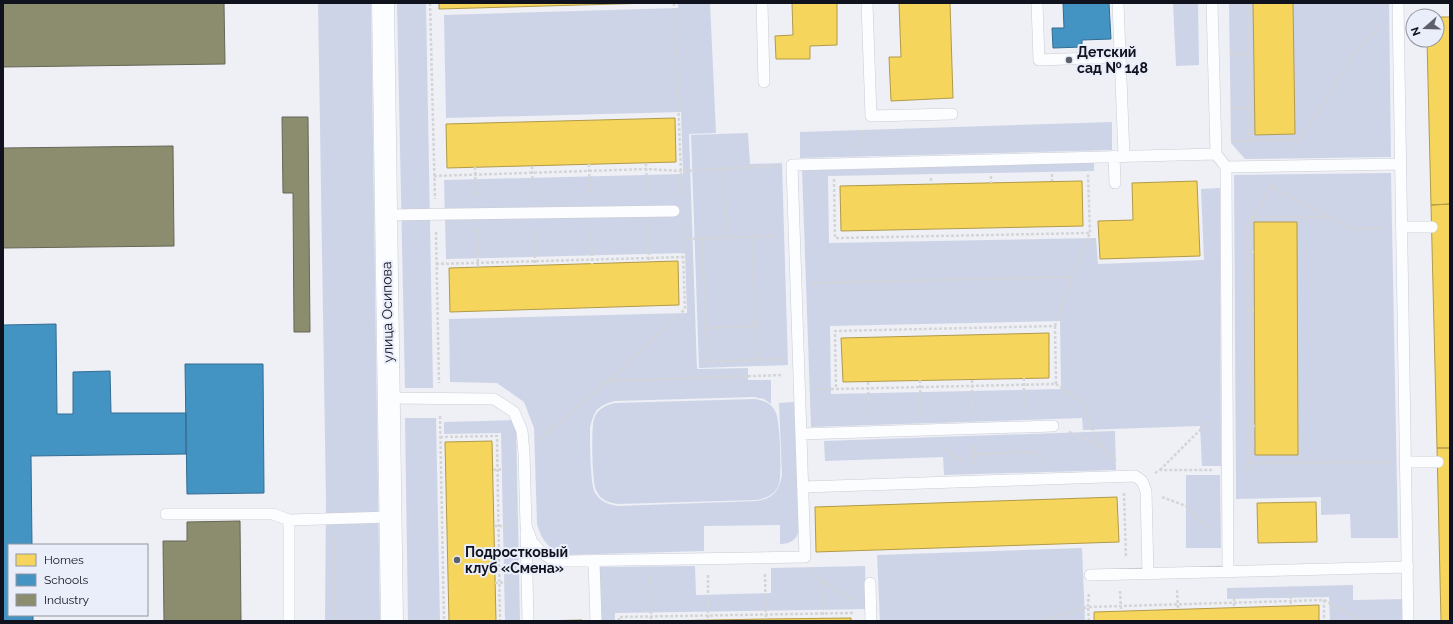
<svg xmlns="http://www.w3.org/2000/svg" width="1453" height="624" font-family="Raleway,sans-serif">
  <rect width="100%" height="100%" fill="#eef0f6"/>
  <path fill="#ced4e7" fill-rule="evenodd" d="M318 3H371L380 621H325L326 501Z
    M397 3H426L433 388H405Z
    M678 3H710L716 133 689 134 697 369 748 368V380H771V404L764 399 754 397 615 401C608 403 601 405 596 411 593 416 591 422 590 428 590 441 590 483 595 493 601 502 608 504 618 506L757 501C774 498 779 491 782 475L779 403 794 402 799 530C797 540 790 544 780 544V525L704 526V551L564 555C548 548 542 541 537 524L534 428 524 402 497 383 450 382 449 319 687 313 685 253 446 259 444 180 683 174 681 112 446 118 444 15 678 8Z
    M1173 3H1198L1199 65 1176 66Z
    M1229 3H1253L1255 135 1295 134 1293 3H1389L1391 157 1245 159 1231 143Z
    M1112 122V150L800 158V132Z
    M748 133 750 164 782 163 788 365 699 368 691 135Z
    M1094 162V171L828 176 829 243 1096 238 1098 264 1204 260 1201 189 1220 188 1221 466H1202L1200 426 1083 430 1082 418 811 427 802 170ZM1060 321 1061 389 831 394 830 326Z
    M1391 173 1398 538H1351L1350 514 1321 515V497L1236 499 1234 175Z
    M754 399C763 400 772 403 776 413 780 421 782 475 779 484 776 494 767 498 757 500L618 504C609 503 600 500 596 490 592 481 591 428 594 419 597 409 606 405 615 403Z
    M405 418H436L440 621H408Z
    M516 420 520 621H505L501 433 444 434V422Z
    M1115 431 1116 470 944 475 943 457 825 461 824 441Z
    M1186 475H1220L1221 548H1186Z
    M1082 548 1085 621H880L877 555Z
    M695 566 696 595 771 593V568L865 566 866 609 615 613V621H600L599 567Z
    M1353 585V600L1405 599V621H1330L1329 597 1227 599V588Z"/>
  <path fill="#f6d55c" stroke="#b19a49" d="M439 3H652L439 9Z
    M792 3H837V45L810 46V59H776L775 36 793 35Z
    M899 3H950L953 98 891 101 889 57H901Z
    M1253 3H1293L1295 134 1255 135Z
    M1437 17H1450V204L1431 205 1427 40H1437Z
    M675 118 676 162 447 168 446 124Z
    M1082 181 1083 226 841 231 840 186Z
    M1197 181 1200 256 1100 259 1098 221 1133 220 1132 183Z
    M1450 204V448H1437L1431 205Z
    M1254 222H1297L1298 455H1255Z
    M678 261 679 305 450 312 449 268Z
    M1049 333V378L843 382 841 338Z
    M492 441 496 621H449L445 442Z
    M1437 448H1450V621H1441Z
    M1117 497 1119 542 816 552 815 507Z
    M1316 502 1317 542 1258 543 1257 503Z
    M1319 605V621H1094V612Z
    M851 618V621H656L766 619Z
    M582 620V621H538Z"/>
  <path fill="#4393c3" stroke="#346c91" d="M1063 3H1109L1111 39 1082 40V47L1053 48 1052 28H1064Z
    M56 324 57 414H73V372L110 371 111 413H186V454L31 456 32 545H9V615H33V621H3V325Z
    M185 364H263L264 493 187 494Z"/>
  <path fill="#8c8c6e" stroke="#676756" d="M3 3H224L225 64 3 67Z
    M282 117H308L310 332H294L293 193H283Z
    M173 146 174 246 3 248V148Z
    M240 521 241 621H164L163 541H187V522Z"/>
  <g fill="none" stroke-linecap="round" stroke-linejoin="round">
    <g stroke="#c9ccd4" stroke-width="12">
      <path id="lane" d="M762 3 764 82
        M867 3 871 116 952 114
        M1037 3 1039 60 1121 57
        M1118 3 1124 156
        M1212 3 1216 154 1226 167 1228 572
        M1398 3 1408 621
        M1114 156 1115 183
        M1226 167 1401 164
        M386 215 674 211
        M1401 227H1432
        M388 398 494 399 514 412 522 431 524 453 526 526 532 542 542 553 552 559 566 561 805 557 792 165 1216 154
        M801 434 1053 426
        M1406 462H1438
        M803 487 1135 476 1142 481 1146 491 1148 574
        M166 514H273L289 520 390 517
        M289 520V621
        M526 532 528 621
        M594 561 596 621
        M1090 575 1408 567
        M870 583 871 621"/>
    </g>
    <g stroke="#c9ccd4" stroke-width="23">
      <path id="street" d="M383 3 392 621"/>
    </g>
    <path stroke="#d4d5d7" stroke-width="2.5" stroke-dasharray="3 2" stroke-linecap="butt" d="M430 3 435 199
      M674 3 682 196
      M1248 3 1249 141
      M1230 54H1248
      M1231 108H1249
      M1232 141 1299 140
      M857 148 863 129
      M1294 149 1355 52 1372 34 1381 27
      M646 163 647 194
      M589 164 590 195
      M532 166 533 197
      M475 167 476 197
      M724 169 726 237
      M1052 174V181
      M434 176 646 169 681 171 775 166
      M991 176V183
      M931 178V184
      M834 179 835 238 1090 233
      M1270 186 1352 229 1385 228
      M1254 217H1327
      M648 227 649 261
      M591 228 592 264
      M477 229 478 267
      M534 230 535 265
      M436 232 439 383
      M752 236 757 360
      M702 238 707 362 782 359
      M683 239 778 236
      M1246 252H1254
      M436 264 684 257
      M812 283 1071 277
      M1247 310H1254
      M1055 326 1071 277 1090 233 1088 174
      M1055 326 1056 384 836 389 835 331Z
      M706 328 756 326
      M1247 368H1254
      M1024 378V410
      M920 380 921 413
      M972 380V413
      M608 381 783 375
      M868 382 869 416
      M1056 384 1084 403 1089 422 1100 445 1116 460
      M816 389H836
      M440 416 444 621
      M1247 426H1255
      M1069 432 1099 445
      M440 437 497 436 500 621
      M540 439 608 381 685 309 682 225
      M973 446 974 465
      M943 448H946L964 465
      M974 454 1035 452 1045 462
      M1249 463 1389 462
      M493 470 508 469
      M1160 470 1209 421
      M1245 470H1249V463L1247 227 1274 182
      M1155 473 1160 470H1212
      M1124 493 1126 558
      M1162 497 1186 506 1211 531
      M494 526H510
      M811 572 822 581 853 601
      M765 574 766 619
      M708 575V620
      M650 576 651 621
      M822 582 823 618
      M495 583 511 582
      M1290 586 1291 606
      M1234 588V608
      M1177 590 1178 609
      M1120 591 1121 611
      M1324 600 1362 621
      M335 621V536
      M619 621V617L854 613
      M1040 621 1088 607 1089 592
      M1089 621 1088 607 1324 600V621"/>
    <use href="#lane" stroke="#fcfdfe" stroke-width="11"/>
    <use href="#street" stroke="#fcfdfe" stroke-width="22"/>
  </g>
  <g fill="#5e6069" stroke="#eaeefa" stroke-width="1.5">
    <circle cx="1069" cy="60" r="4"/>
    <circle cx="457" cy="560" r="4"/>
  </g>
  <g text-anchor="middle" stroke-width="4" stroke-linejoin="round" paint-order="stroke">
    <g font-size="14" font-weight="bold" fill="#10121d" stroke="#eaeefa" text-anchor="start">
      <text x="1077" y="57">Детский<tspan x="1077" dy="16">сад № 148</tspan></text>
      <text x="465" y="557">Подростковый<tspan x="465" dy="16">клуб «Смена»</tspan></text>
    </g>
    <g font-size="14" fill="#10121d" stroke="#eaeefa">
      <text transform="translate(387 312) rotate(-91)" y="5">улица Осипова</text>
    </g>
  </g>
  <rect width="1453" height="624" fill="none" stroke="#10121d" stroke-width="8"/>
  <rect x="8" y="544" width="140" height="72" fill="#eaeefa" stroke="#9396a2"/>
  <rect x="16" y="554" width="20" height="12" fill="#f6d55c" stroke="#9396a2"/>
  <text x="44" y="564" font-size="12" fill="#10121d">Homes</text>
  <rect x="16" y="574" width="20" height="12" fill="#4393c3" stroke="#9396a2"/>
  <text x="44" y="584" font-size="12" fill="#10121d">Schools</text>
  <rect x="16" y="594" width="20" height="12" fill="#8c8c6e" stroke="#9396a2"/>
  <text x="44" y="604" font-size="12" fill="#10121d">Industry</text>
  <g transform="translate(1425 28) rotate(250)"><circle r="19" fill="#eaeefa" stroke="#9396a2"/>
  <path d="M0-3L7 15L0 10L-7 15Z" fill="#5e6069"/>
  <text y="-6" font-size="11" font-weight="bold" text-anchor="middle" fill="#10121d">N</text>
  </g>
</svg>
